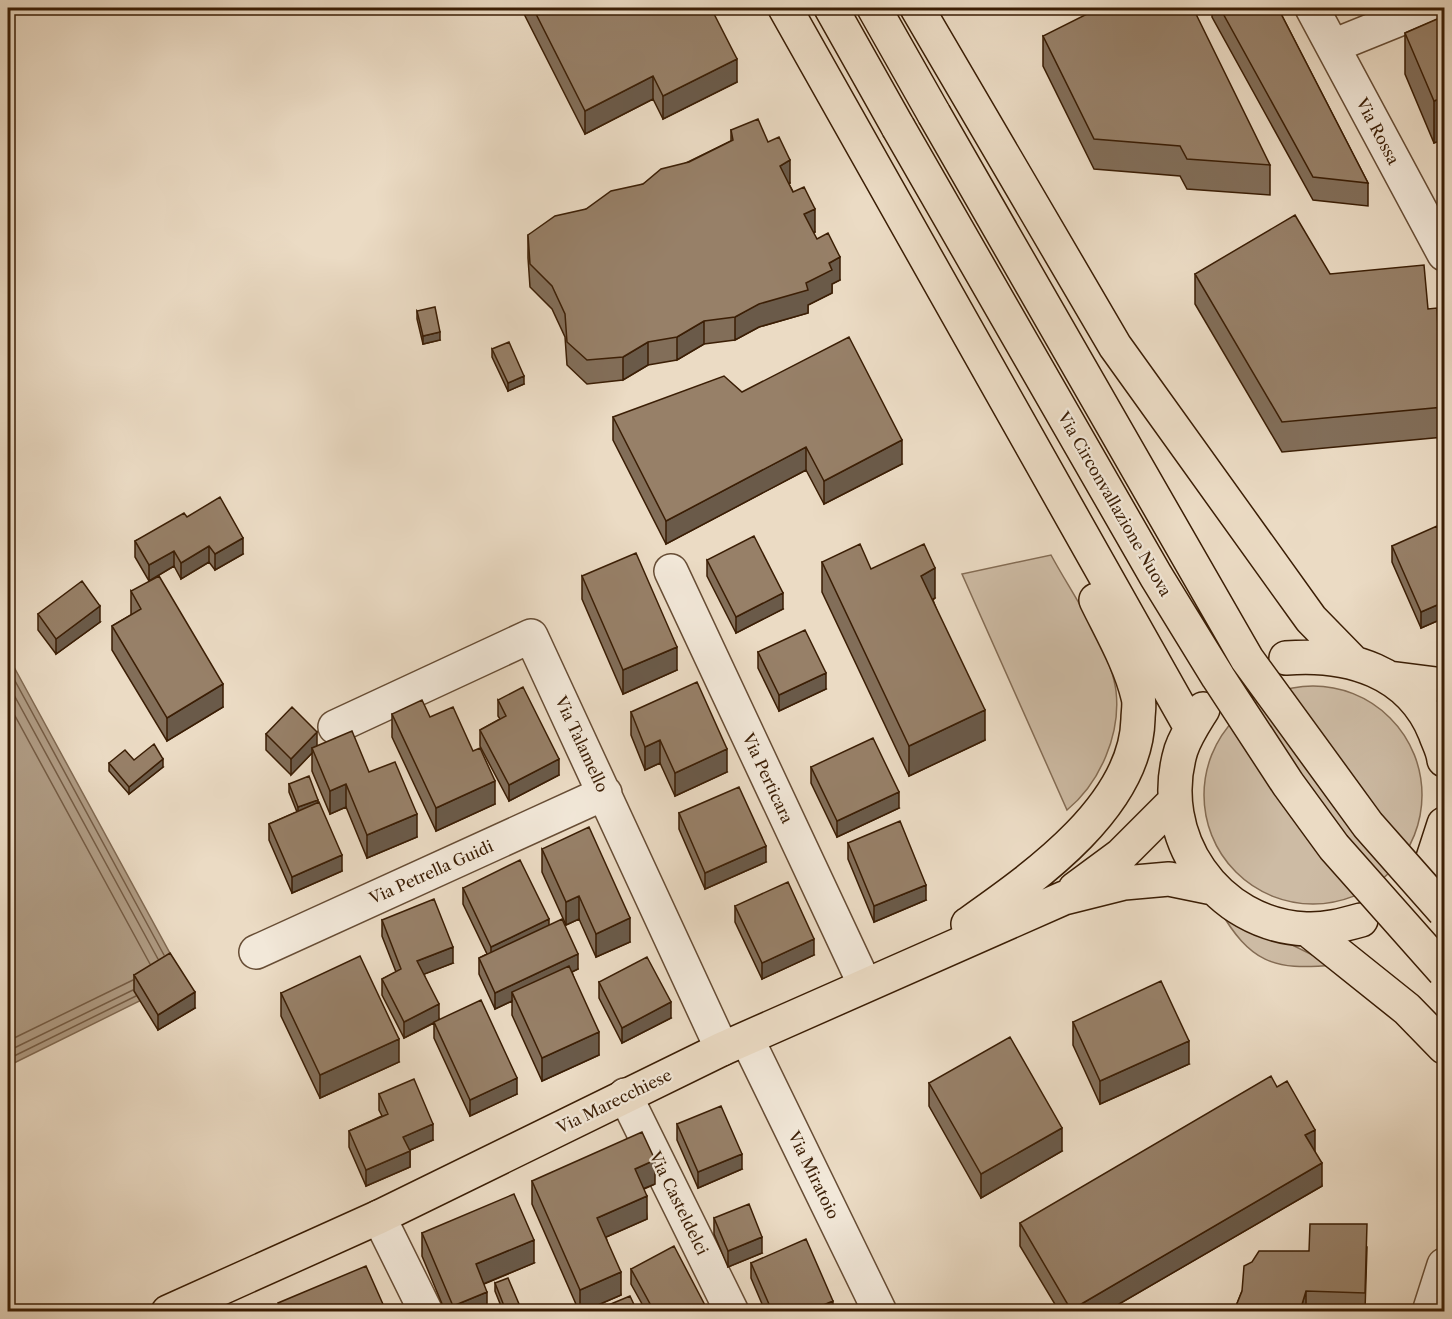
<svg xmlns="http://www.w3.org/2000/svg" width="1452" height="1319" font-family="'Libre Caslon Text',serif">
  <rect width="100%" height="100%" fill="#ebdbc4"/>
  <filter id="stains"><feTurbulence type="fractalNoise" baseFrequency=".00333" numOctaves="4"/><feColorMatrix values="0 0 0 0 .2 0 0 0 0 .09 0 0 0 0 .02 0 0 0 .5 -.17"/></filter>
  <radialGradient id="worn" r=".72"><stop offset=".6" stop-color="#630" stop-opacity="0"/><stop offset="1" stop-color="#630" stop-opacity=".3"/></radialGradient>
  <path fill="#cdbba4" stroke="#846c54" stroke-width="1.5" d="M1051 555C1072 594 1110 647 1116 691 1121 734 1100 783 1067 810L962 574Z
    M1204 795a109 109 0 1 1 218 0a109 109 0 1 1-218 0Z
    M1219 909 1333 965C1273 971 1250 962 1219 909Z"/>
  <path fill="#af9b83" stroke="#816951" stroke-width="1.5" d="M8 656 184 979 8 1066Z"/>
  <g fill="none" stroke-linecap="round" stroke-linejoin="round">
    <path stroke="#755c44" stroke-width="1.5" d="M8 668 164 955
      M8 684 158 959
      M8 703 150 964
      M8 1041 133 980
      M8 1051 133 990
      M8 1059 136 996"/>
    <g stroke="#674d35" stroke-width="36">
      <path id="minor" d="M1312 8 1444 254
        M1333 46 1427 8
        M671 571 865 985
        M335 727 531 636 722 1049
        M256 952 605 793
        M747 1039 880 1312
        M625 1095 732 1312
        M379 1217 426 1312
        M1429 1312 1444 1265"/>
    </g>
    <g stroke="#3b1e05" stroke-width="36">
      <path id="major" d="M785 8 1191 728
        M831 8 898 127
        M874 8 934 114
        M917 8 1115 346 1311 619 1353 662
        M1286 658C1348 653 1410 671 1435 733 1438 742 1443 750 1444 760
        M1389 678 1444 685
        M1203 709C1195 722 1186 735 1181 750 1155 836 1216 925 1306 929 1325 930 1343 925 1361 920
        M1432 861 1444 824
        M1075 889 1121 855 1175 801
        M968 924C1033 878 1136 807 1138 719 1138 712 1140 704 1138 697 1130 663 1111 631 1096 600
        M1307 929 1407 1009 1444 1047
        M168 1312 379 1217 722 1049 1064 898 1124 883 1169 879 1213 888"/>
    </g>
    <use href="#minor" stroke="#f2e8d9" stroke-width="33"/>
    <use href="#major" stroke="#ebdbc4" stroke-width="33"/>
    <g stroke="#3b1e05" stroke-width="36" stroke-linecap="butt">
      <path id="major-bridge" d="M934 114 1247 659 1368 825 1444 911
        M898 127 1156 576 1218 677 1288 784 1334 847 1444 971"/>
    </g>
    <use href="#major-bridge" stroke="#ebdbc4" stroke-width="33"/>
  </g>
  <path fill="#826e59" stroke="#3b1e05" stroke-width="1.5" d="M521 8H711L737 82 663 119 653 99 585 134Z
    M1212 8H1278L1368 183V206L1313 200 1212 17Z
    M1444 8V139L1434 143 1405 74V33L1441 18V9Z
    M1043 36 1270 165V195L1187 189 1180 176 1094 169 1043 66Z
    M731 130 768 142 790 183 789 184 815 232 813 233 840 280 832 284V293L808 305V313L759 327 735 340 704 344 677 360 648 365 623 380 587 384 567 365 565 337 552 309 530 287 528 258V235L643 184 731 141Z
    M1195 274H1330L1428 309 1438 328H1444V437L1282 452 1195 304Z
    M417 311 440 340 423 344 417 319Z
    M492 349 524 384 508 391 492 357Z
    M742 392 902 464 824 504 806 470 666 544 613 440V417Z
    M187 517 243 554 215 570 209 562 181 579 174 566 149 581 135 557V541Z
    M1444 543V618L1421 628 1392 562V546Z
    M707 560 783 609 736 633 707 576Z
    M822 562 871 569 935 598 933 600 985 740 909 776 822 592Z
    M582 576 677 670 623 694 582 599Z
    M131 591 223 707 167 741 112 650V626L131 615Z
    M38 614 100 622 56 654 38 630Z
    M758 652 826 689 779 711 758 668Z
    M498 700 559 775 509 801 480 746V730L500 719 498 716Z
    M631 712 727 772 675 796 660 763 645 770 631 735Z
    M392 714 430 717 495 804 436 831 392 737Z
    M266 734 317 746 369 772 417 837 367 858 346 807 330 814 312 771V753L291 775 266 750Z
    M134 760 163 767 129 794 109 771V763Z
    M811 767 899 808 837 837 811 783Z
    M289 784 318 802 342 871 292 893 269 840V824L297 812 289 792Z
    M679 813 766 862 705 889 679 829Z
    M848 843 926 900 874 922 848 859Z
    M542 849 630 942 596 957 579 919 566 925 542 872Z
    M463 888 549 925 578 969 572 972 599 1055 542 1081 512 1015V1001L495 1009 479 974V958L487 954 463 904Z
    M735 906 814 955 762 979 735 922Z
    M382 920 453 963 424 974 439 1019 517 1094 470 1116 434 1038V1023L404 1038 382 995V979L396 972 382 936Z
    M134 975 195 1008 158 1030 134 991Z
    M599 982 671 1018 622 1043 599 998Z
    M281 993 399 1062 320 1098 281 1016Z
    M1073 1022 1189 1064 1100 1104 1073 1045Z
    M929 1083 1062 1151 981 1198 929 1106Z
    M379 1094 433 1140 410 1150V1167L366 1186 349 1147V1131L382 1116 379 1110Z
    M677 1124 742 1169 698 1188 677 1140Z
    M1315 1152 1322 1186 1107 1311H1059L1020 1246V1223Z
    M532 1181 655 1184 644 1189 647 1219 606 1237 621 1295 584 1311H579L532 1204Z
    M714 1218 762 1253 728 1267 714 1234Z
    M422 1233 534 1263 484 1284 487 1311H445L422 1256Z
    M1367 1247 1365 1311H1234L1242 1291 1309 1251Z
    M751 1263 833 1311H765L751 1278Z
    M631 1269 708 1311H646L631 1284Z
    M495 1283 522 1311H503L495 1291Z"/>
  <path fill="#6a5a49" stroke="#3b1e05" stroke-width="1.5" d="M737 59V82L663 119V96Z
    M653 76V99L585 134V111Z
    M1444 97V139L1434 143V101Z
    M790 160V183L780 189V166Z
    M815 209V232L804 237V214Z
    M840 257V280L832 284V293L808 305V313L759 327 735 340V317Z
    M704 321V344L677 360V337Z
    M440 332V340L423 344V336Z
    M648 342V365L623 380V357Z
    M524 376V384L508 391V383Z
    M902 440V464L824 504V481Z
    M806 447V470L666 544V521Z
    M243 538V554L215 570V554Z
    M209 546V562L181 579V563Z
    M174 551V566L149 581V565Z
    M935 568V598L921 606V576Z
    M783 593V609L736 633V617Z
    M1444 602V618L1421 628V612Z
    M100 606V622L56 654V639Z
    M677 647V670L623 694V670Z
    M826 673V689L779 711V695Z
    M223 684V707L167 741V718Z
    M985 710V740L909 776V746Z
    M317 732V748H312V753L291 775V759Z
    M660 740V763L645 770V747Z
    M727 749V772L675 796V773Z
    M163 759V767L129 794V787Z
    M559 759V775L509 801V785Z
    M495 781V804L436 831V808Z
    M346 784V807L330 814V791Z
    M899 792V808L837 837V821Z
    M318 800V808L298 815V807Z
    M417 814V837L367 858V835Z
    M766 846V862L705 889V873Z
    M342 855V871L292 893V877Z
    M926 885V900L874 922V906Z
    M579 896V919L566 925V902Z
    M630 918V942L596 957V934Z
    M549 919V935L491 963V947Z
    M814 939V955L762 979V963Z
    M453 947V963L417 977V961Z
    M578 954V969L515 999 512 992V1001L495 1009V993Z
    M195 992V1008L158 1030V1015Z
    M671 1002V1018L622 1043V1028Z
    M439 1004V1020L404 1038V1022Z
    M599 1032V1055L542 1081V1058Z
    M399 1039V1062L320 1098V1075Z
    M1189 1041V1064L1100 1104V1081Z
    M517 1078V1094L470 1116V1100Z
    M433 1124V1140L403 1153V1137Z
    M1062 1128V1151L981 1198V1174Z
    M1315 1130V1153L1305 1135Z
    M410 1151V1167L366 1186V1170Z
    M742 1154V1169L698 1188V1172Z
    M655 1160V1184L635 1192V1169Z
    M1322 1163V1186L1107 1311H1071V1310Z
    M647 1196V1219L597 1241V1218Z
    M762 1237V1253L728 1267V1251Z
    M534 1240V1263L476 1287V1264Z
    M621 1272V1295L584 1311H580V1290Z
    M1306 1291V1311H1300Z
    M487 1292V1311H453V1306Z
    M833 1301V1311H809Z"/>
  <path fill="#978068" stroke="#3b1e05" stroke-width="1.5" d="M533 8H711L737 59 663 96 653 76 585 111Z
    M1099 8H1193L1270 165 1187 159 1180 146 1094 139 1043 36Z
    M1220 8H1278L1368 183 1313 177Z
    M1444 8V97L1434 101 1405 33 1444 16 1441 9Z
    M758 119 768 142 779 137 790 160 780 166 793 192 804 187 815 209 804 214 817 239 828 233 840 257 829 263 832 270 806 283 808 290 759 304 735 317 704 321 677 337 648 342 623 357 587 360 567 342 565 314 552 286 530 264 528 235 555 216 586 209 611 191 643 184 661 169 689 162 733 140 731 130Z
    M1295 215 1330 274 1424 265 1428 309 1437 308 1438 328H1444V407L1282 422 1195 274Z
    M435 307 440 332 423 336 417 311Z
    M849 337 902 440 824 481 806 447 666 521 613 417 724 376 742 392Z
    M509 342 524 376 508 383 492 349Z
    M220 497 243 538 215 554 209 546 181 563 174 551 149 565 135 541 184 513 187 517Z
    M1437 526 1444 543V602L1421 612 1392 546Z
    M754 536 783 593 736 617 707 560Z
    M860 544 871 569 924 544 935 568 921 576 985 710 909 746 822 562Z
    M636 553 677 647 623 670 582 576Z
    M159 576 223 684 167 718 112 626 141 609 131 591Z
    M82 581 100 606 56 639 38 614Z
    M805 630 826 673 779 695 758 652Z
    M697 682 727 749 675 773 660 740 645 747 631 712Z
    M523 687 559 759 509 785 480 730 506 716 498 700Z
    M422 700 430 717 453 707 473 751 480 748 495 781 436 808 392 714Z
    M292 707 317 732 291 759 266 734Z
    M352 731 369 772 395 762 417 814 367 835 346 784 330 791 312 748Z
    M873 738 899 792 837 821 811 767Z
    M154 744 163 759 129 787 109 763 125 750 134 760Z
    M309 776 318 800 298 807 289 784Z
    M739 787 766 846 705 873 679 813Z
    M319 802 342 855 292 877 269 824Z
    M900 821 926 885 874 906 848 843Z
    M589 827 630 918 596 934 579 896 566 902 542 849Z
    M520 860 549 919 491 947 463 888Z
    M788 882 814 939 762 963 735 906Z
    M434 899 453 947 417 961 439 1004 404 1022 382 979 401 969 382 920Z
    M562 919 578 954 495 993 479 958Z
    M170 953 195 992 158 1015 134 975Z
    M360 956 399 1039 320 1075 281 993Z
    M647 957 671 1002 622 1028 599 982Z
    M569 966 599 1032 542 1058 512 992Z
    M1161 981 1189 1041 1100 1081 1073 1022Z
    M481 1000 517 1078 470 1100 434 1022Z
    M1010 1037 1062 1128 981 1174 929 1083Z
    M1271 1076 1277 1087 1287 1081 1315 1130 1305 1135 1322 1163 1071 1310 1020 1223Z
    M414 1079 433 1124 403 1137 410 1151 366 1170 349 1131 388 1114 379 1094Z
    M721 1106 742 1154 698 1172 677 1124Z
    M642 1132 655 1160 635 1169 647 1196 597 1218 621 1272 580 1290 532 1181Z
    M514 1194 534 1240 476 1264 487 1292 453 1306 422 1233Z
    M749 1204 762 1237 728 1251 714 1218Z
    M1310 1224H1367L1365 1293 1306 1291 1300 1311H1234L1242 1291 1244 1266 1252 1262 1259 1251H1309Z
    M806 1239 833 1301 809 1311H772L751 1263Z
    M674 1246 708 1311H654L631 1269Z
    M366 1266 386 1311H282L278 1303Z
    M508 1278 522 1311H506L495 1283Z
    M630 1296 637 1311H594Z"/>
  <g text-anchor="middle" stroke-width="4.5" stroke-linejoin="round" paint-order="stroke">
    <g font-size="16" fill="#3b1e05" stroke="#f2e8d9">
      <text transform="translate(1378 131) rotate(62)" y="6">Via Rossa</text>
      <text transform="translate(1115 504) rotate(60)" y="6">Via Circonvallazione Nuova</text>
      <text transform="translate(582 744) rotate(65)" y="6">Via Talamello</text>
      <text transform="translate(768 778) rotate(65)" y="6">Via Perticara</text>
      <text transform="translate(431 872) rotate(-24)" y="6">Via Petrella Guidi</text>
      <text transform="translate(614 1101) rotate(-26)" y="6">Via Marecchiese</text>
      <text transform="translate(814 1175) rotate(64)" y="6">Via Miratoio</text>
      <text transform="translate(679 1203) rotate(64)" y="6">Via Casteldelci</text>
    </g>
  </g>
  <rect width="1452" height="1319" fill="none" stroke="#ebdbc4" stroke-width="30"/>
  <rect x="9" y="9" width="1434" height="1301" fill="none" stroke="#3b1e05" stroke-width="3"/>
  <rect x="15" y="15" width="1422" height="1289" fill="none" stroke="#3b1e05" stroke-width="1.5"/>
  <rect width="100%" height="100%" filter="url(#stains)"/>
  <rect width="100%" height="100%" fill="url(#worn)"/>
</svg>
